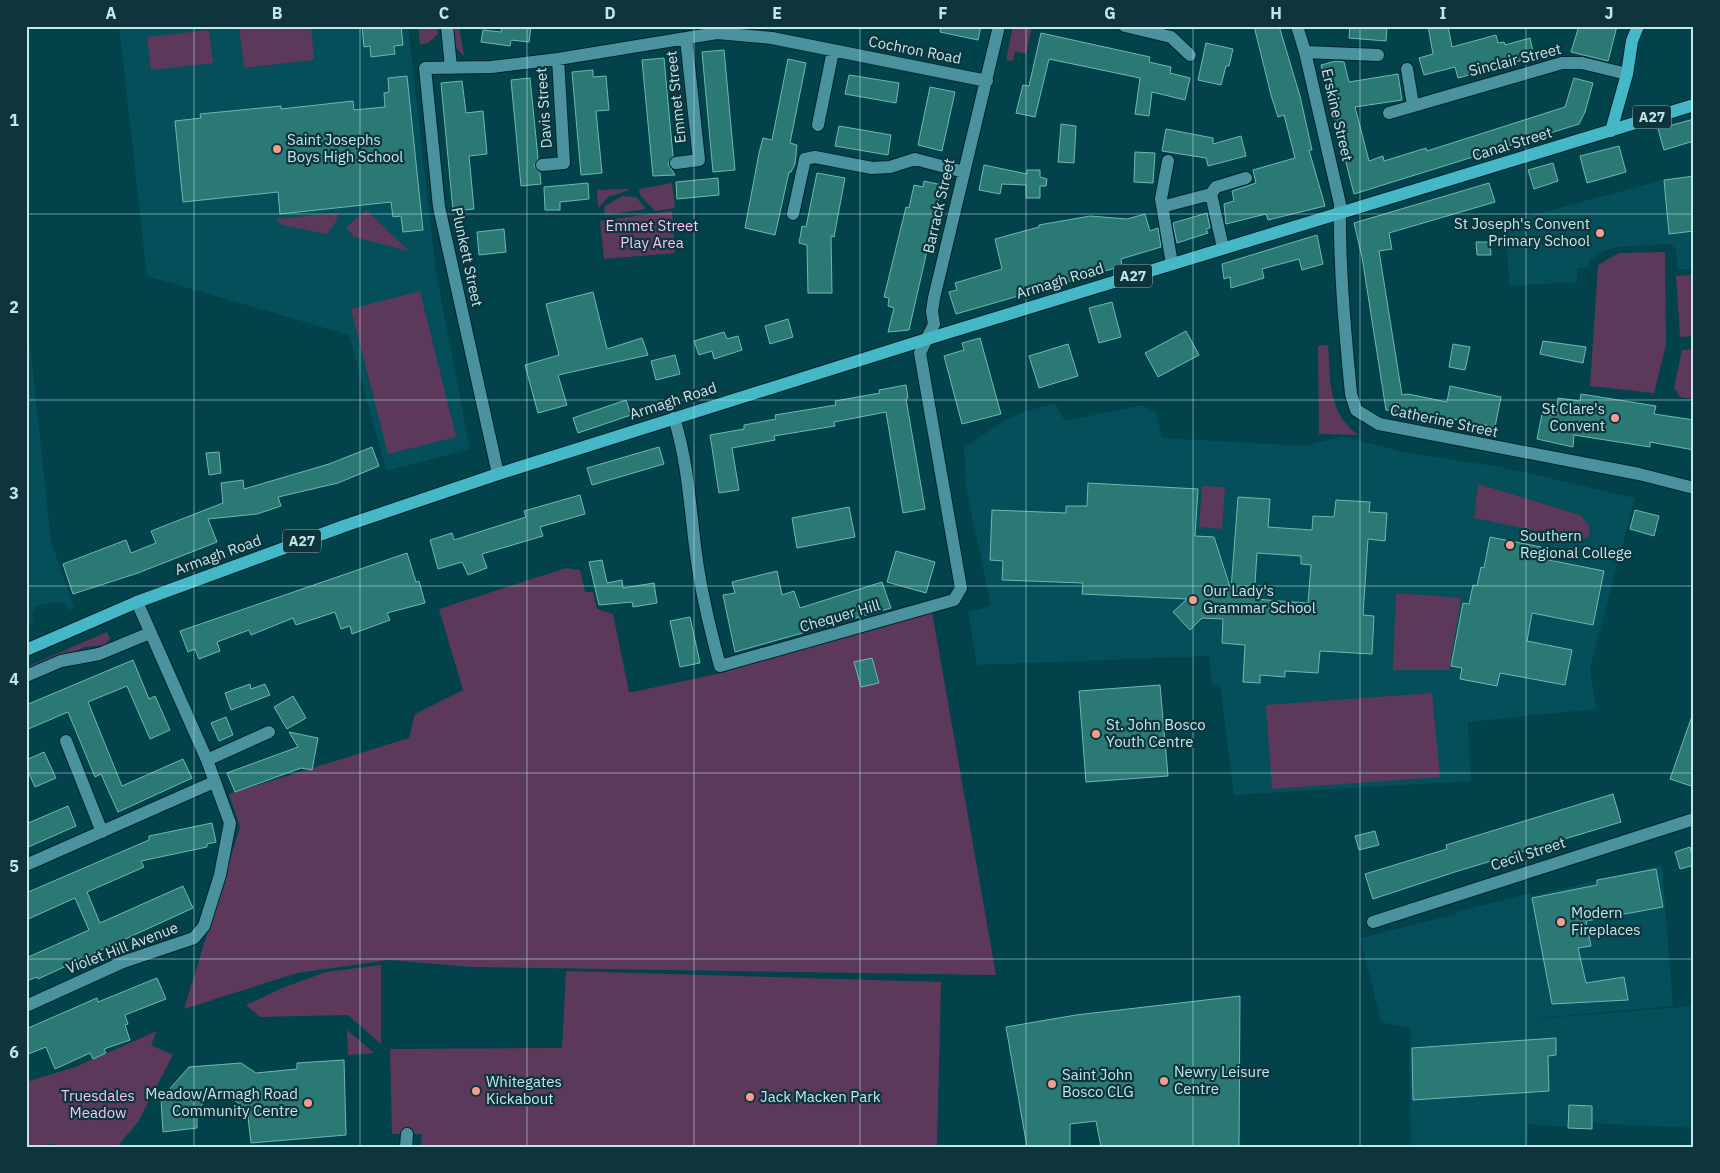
<svg xmlns="http://www.w3.org/2000/svg" width="1720" height="1173" font-family="'IBM Plex Sans',sans-serif">
  <rect width="100%" height="100%" fill="#02424a"/>
  <path fill="#044f59" d="M119 26H408L436 272 470 449 386 471 349 335 147 276Z
    M1694 176V269H1677L1676 249 1670 244 1617 247 1603 251 1589 261V267L1577 268V282L1509 286 1506 222 1664 180Z
    M26 339 30 343 51 541 74 608 69 610 65 603 58 602 36 606 31 614 34 622 26 626Z
    M1055 404 1065 421 1142 405 1156 413 1162 438 1305 446 1343 436 1403 452 1501 467 1635 498 1590 668 1596 709 1468 722 1471 781 1234 795 1220 685 1212 684 1209 656 977 665 968 612 991 606 966 488 964 448 1005 420 1025 411Z
    M1662 865 1673 1006 1507 1021 1694 1006V1128L1593 1123 1592 1129 1529 1124 1527 1147H1411L1409 1064 1411 1029 1381 1022 1360 938 1457 914V912L1530 893 1531 896Z"/>
  <path fill="#5c395a" d="M239 26H311L314 60 244 68Z
    M418 26H437L438 34 428 43 420 45Z
    M451 26H459L464 56 453 45Z
    M1013 26H1032L1026 54 1015 51 1013 61 1006 60Z
    M209 30 213 63 151 70 147 37Z
    M672 183 675 208 655 211 640 195 639 189Z
    M597 190 626 189 629 190 608 197 598 208Z
    M622 196 636 197 646 209 605 215 604 207Z
    M366 210 409 251 354 237 346 227Z
    M672 211 675 253 604 259 600 221Z
    M337 213V220L327 234 282 225 275 219Z
    M1665 252 1666 344 1654 393 1590 386 1598 265 1619 253Z
    M1694 275V336L1680 337 1676 276Z
    M420 291 456 437 388 454 351 309Z
    M1328 345C1331 382 1327 411 1358 435L1319 434 1318 346Z
    M1694 349V399L1680 397 1674 388 1682 350Z
    M1478 484 1580 515 1589 526V536L1580 540 1474 518Z
    M1202 486 1225 487 1222 529 1199 527Z
    M566 568 580 570 585 592H593L597 609 613 614 629 692H633L721 673 932 612 996 975 473 967 389 960 297 973 184 1009 240 827 229 794 409 738 415 714 463 690 439 609Z
    M1396 593 1461 598 1449 670H1393Z
    M107 632 110 639 104 645 85 647 26 673V667Z
    M1432 693 1440 777 1272 789 1266 705Z
    M381 965V1044L348 1015 260 1017 246 1005 282 988 326 972Z
    M566 971 941 982 937 1147H421L422 1134H392L390 1049 562 1048Z
    M347 1030 374 1053 348 1055Z
    M157 1031 151 1045 173 1055 138 1122 117 1147H56L55 1144 26 1147V1082L75 1067Z"/>
  <path fill="#2b7974" stroke="#70b8b2" fill-rule="evenodd" d="M362 26H401L403 45 394 46 395 54 371 57 370 46 364 47Z
    M502 26H531L529 42 511 40 510 46 481 42 483 30 501 32Z
    M941 26H981L978 40 940 32Z
    M1254 26H1279L1300 96 1312 150H1309L1325 206 1268 220 1266 214 1226 224 1224 204 1234 201 1232 191 1256 183 1253 170 1295 158 1284 115 1278 117 1271 95Z
    M1350 26H1387L1386 41 1349 38Z
    M1428 26H1448L1452 47 1496 35 1498 43 1504 42 1505 45 1530 38 1534 57 1458 78 1455 67 1424 75 1419 58 1433 54Z
    M1579 26H1617L1608 61 1571 52Z
    M1041 33 1150 57 1149 62 1171 67 1170 73 1190 78 1185 100 1152 92 1149 116 1135 114 1140 78 1049 59 1035 117 1016 113 1023 85 1029 86Z
    M1206 43 1233 49 1229 66H1226L1221 85 1198 80Z
    M724 50 735 170 713 172 702 52Z
    M664 58 673 156 668 164 675 175 653 176 642 60Z
    M788 59 806 63 790 143 797 145 795 164 791 172H789L775 235 745 228 759 153 763 138 772 140Z
    M1336 61 1344 62 1349 82 1398 74 1402 100 1355 107 1369 161 1383 156 1384 161 1426 148 1427 151 1565 107 1574 78 1593 83 1585 112 1579 124 1354 194 1321 65Z
    M593 70V77L606 76 609 110 596 111 602 173 581 175 572 72Z
    M849 75 899 83 896 103 845 94Z
    M407 76 423 230 403 232 401 216 393 217 391 202 280 214 278 192 183 202 175 121 201 118 200 114 281 106V109L353 101 354 110 385 107 384 93 389 92 388 78Z
    M530 78 538 158 534 166 540 173 541 184 521 186 511 80Z
    M462 81 466 113 483 111 487 154 469 156 474 209 453 211 441 83Z
    M930 87 955 92 942 151 918 145Z
    M1694 119V141L1664 150 1658 129Z
    M1061 124 1076 126 1074 163 1058 162Z
    M839 126 891 135 888 155 835 146Z
    M1166 129 1213 138V144L1241 136 1246 156 1208 166 1206 158 1162 151Z
    M1619 146 1626 172 1587 183 1580 156Z
    M1135 152 1155 153 1153 183 1134 182Z
    M1553 163 1558 181 1534 189 1528 170Z
    M984 165 1027 174V170H1040V177L1047 179 1046 186H1040V198H1026V185L1002 184 1000 194 979 190Z
    M817 173 845 178 834 237 831 236 832 293H808L807 245 799 243 802 226 806 227Z
    M1694 176V231L1669 234 1664 180Z
    M718 178 719 195 677 199 676 182Z
    M924 181 942 185 909 330 888 332 894 308 888 306 889 298 884 297 906 207 909 208 914 185 923 187Z
    M588 183 589 199 560 202V210H545L544 187Z
    M1489 183 1495 202 1389 233 1392 249 1379 251 1402 395 1408 394 1447 402 1450 386 1501 397 1495 427 1442 417 1441 421 1386 410 1362 257 1354 223Z
    M1207 213 1210 228 1206 229 1208 233 1177 243 1173 223Z
    M1145 214 1150 231 1158 228 1161 247 1121 259 1122 266 956 314 949 292 957 290 955 283 1002 269 995 239 1039 227V225L1090 216 1127 219Z
    M504 229 506 252 479 255 477 232Z
    M1317 235 1323 264 1302 270 1299 259 1262 269 1264 278 1231 288 1230 277 1224 279 1222 264Z
    M1476 242H1490L1491 255H1477Z
    M593 292 607 349 642 338 648 355 558 375 567 405 538 413 525 365 559 355 546 304Z
    M1112 302 1121 337 1099 343 1089 308Z
    M788 319 793 337 770 344 765 326Z
    M1186 331 1199 355 1158 377 1145 353Z
    M724 332 727 339 738 336 742 350 714 359 712 351 699 355 694 341Z
    M980 338 1001 414 962 424 944 356 964 350 962 343Z
    M1543 341 1586 347 1583 363 1540 354Z
    M1068 344 1078 376 1039 388 1029 356Z
    M1453 344 1470 347 1465 370 1449 367Z
    M675 355 680 374 656 380 651 361Z
    M906 385 908 398 906 399 925 509 903 513 886 412 834 422 835 426 774 436 775 440 732 448 739 490 719 493 710 435 744 429V425L776 419 775 415 836 405 835 401 880 393 879 390Z
    M1581 394 1656 406 1654 414 1694 420V450L1650 442V447L1574 435 1573 447 1537 439 1542 414 1556 416 1558 398 1580 401Z
    M626 400 631 415 578 433 573 418Z
    M372 447 379 466 338 483 278 497 281 506 257 514 208 519 217 542 138 573 73 594 63 564 126 540 131 553 156 543 151 531 223 503 221 483 243 480 244 489 329 464Z
    M659 447 664 464 592 485 587 468Z
    M219 452 221 473 209 475 206 453Z
    M1088 483 1198 489 1195 536 1214 537 1231 590 1238 497 1270 499 1268 527 1312 530 1313 516 1334 517 1336 500 1370 502 1369 512 1387 513 1385 541 1368 539 1363 615 1374 616 1372 654 1320 651 1318 673 1285 671V677L1260 675V683L1243 682 1245 645 1222 643 1223 619 1202 618 1190 630 1173 612 1187 599 1082 594 1083 583 1002 580 1003 561 990 560 992 510 1066 513V506H1087ZM1257 553 1301 556V564L1311 565 1308 603 1254 599Z
    M580 495 585 514 540 527 543 536 482 554 487 568 468 575 462 562 438 569 430 540 452 533 454 540 526 517 524 511Z
    M849 507 855 537 797 548 792 518Z
    M1635 510 1659 516 1654 536 1630 529Z
    M1490 537 1541 547 1539 558 1604 571 1593 625 1532 613 1527 641 1572 650 1565 685 1500 673 1497 686 1460 679 1462 668 1451 666 1463 603 1469 604 1473 585 1477 586 1481 567 1484 568Z
    M896 551 935 562 926 593 887 582Z
    M407 553 416 582 419 581 425 603 387 613 390 620 352 634 350 626 341 629 335 612 296 625 293 618 251 635 249 630 217 642 220 651 199 659 195 649 188 652 180 631Z
    M602 560 607 583 622 580 623 588 654 583 657 603 633 607 632 602 599 605 589 562Z
    M777 571 782 595 794 591 800 608 882 582 891 608 735 652 723 595 735 593 732 582Z
    M690 617 700 663 680 667 670 621Z
    M872 658 879 683 861 687 854 662Z
    M133 660 149 699 155 696 170 730 150 739 127 686 88 702 122 786 183 759 192 778 118 812 101 774 95 777 68 712 26 730V705Z
    M250 684 251 689 265 684 270 695 231 710 225 693Z
    M1160 685 1168 776 1086 782 1079 691Z
    M293 696 306 718 287 729 274 707Z
    M1692 716 1694 717V787L1670 779Z
    M226 717 233 735 219 741 211 723Z
    M289 732 318 738 312 770 301 768 235 792 227 773 298 747Z
    M44 752 56 778 35 787 26 767V760Z
    M1613 794 1621 822 1458 871 1373 899 1365 874 1447 849 1446 845Z
    M68 806 76 826 26 848V824Z
    M212 823 216 842 207 844V847L141 861 144 867 87 892 100 923 183 886 193 908 38 979 37 977 26 981V958L89 930 75 898 26 920V893L149 840V836Z
    M1375 831 1379 845 1359 850 1355 836Z
    M1690 847 1691 852 1694 851V865L1680 869 1675 852Z
    M1656 869 1663 907 1586 921 1591 946 1578 948 1586 983 1624 977 1628 1000 1552 1004 1532 898 1597 885V880Z
    M157 978 166 999 125 1015 128 1024 125 1025 130 1040 104 1049 106 1053 93 1059 90 1053 55 1069 46 1047 26 1055V1029L97 998 98 1002Z
    M1240 996 1239 1147H1101L1096 1121 1070 1124V1147H1027L1006 1027 1076 1015Z
    M1556 1038V1055L1548 1056 1549 1091 1413 1100 1412 1048Z
    M344 1060 346 1135 251 1143 247 1109 231 1098 207 1099 197 1110V1128L163 1132 161 1099 189 1067 241 1063 256 1073 297 1069V1063Z
    M1569 1105 1592 1106V1129L1568 1128Z"/>
  <g fill="none" stroke-linecap="round" stroke-linejoin="round">
    <g stroke="#00262c" stroke-width="14">
      <path id="street" d="M447 26 451 68
        M1125 26 1171 37 1190 55
        M1297 26 1305 52 1340 204C1339 267 1345 331 1351 394L1356 410 1379 424 1639 474 1694 488
        M1305 52 1378 55
        M1407 69 1413 105
        M1389 113 1562 63H1582L1627 74
        M818 125 833 51
        M1168 161 1161 199 1172 264
        M676 163 699 160 686 38
        M542 165 564 163 558 59
        M1211 194 1223 248
        M1169 205 1211 194 1216 187 1246 178
        M793 214 805 159 815 157 872 168 890 167 915 159 964 172
        M674 418C688 462 690 508 696 554 701 592 710 629 720 666L954 600 961 588 920 353 934 324 932 311 934 298 999 26
        M498 474 439 207 425 68 491 67 558 59 717 33 772 38 987 81
        M26 676 61 661 99 654 150 633
        M66 741 102 832
        M207 760 269 732
        M26 865 214 782
        M1373 922 1694 819
        M26 1006 123 962 194 938 204 926 220 875 230 823 207 760 137 602
        M406 1147 407 1134"/>
    </g>
    <g stroke="#00262c" stroke-width="14">
      <path id="primary" d="M1611 131 1627 74 1632 41 1638 26
        M26 650 137 602 344 526 498 474 927 339 1694 105"/>
    </g>
    <use href="#street" stroke="#4a929d" stroke-width="12"/>
    <use href="#primary" stroke="#45b8c8" stroke-width="12"/>
  </g>
  <path fill="none" stroke="#c4e7ec" stroke-width="1" stroke-opacity="0.55" d="M194 26V1147M360 26V1147M527 26V1147M694 26V1147M860 26V1147M1026 26V1147M1193 26V1147M1360 26V1147M1526 26V1147M26 214H1694M26 400H1694M26 586H1694M26 773H1694M26 959H1694"/>
  <g fill="#f59d8f" stroke="#0e353b" stroke-width="2">
    <circle cx="277" cy="149" r="5"/>
    <circle cx="1600" cy="233" r="5"/>
    <circle cx="1615" cy="418" r="5"/>
    <circle cx="1510" cy="545" r="5"/>
    <circle cx="1193" cy="600" r="5"/>
    <circle cx="1096" cy="734" r="5"/>
    <circle cx="1561" cy="922" r="5"/>
    <circle cx="1164" cy="1081" r="5"/>
    <circle cx="1052" cy="1084" r="5"/>
    <circle cx="476" cy="1091" r="5"/>
    <circle cx="750" cy="1097" r="5"/>
    <circle cx="308" cy="1103" r="5"/>
  </g>
  <g text-anchor="middle" stroke-width="4.5" stroke-linejoin="round" paint-order="stroke">
    <g fill="#0e353b" stroke="#8db2b7" stroke-width="1">
      <rect x="1633" y="105.5" width="38" height="23" rx="4"/>
      <rect x="1114" y="264.5" width="38" height="23" rx="4"/>
      <rect x="283" y="529.5" width="38" height="23" rx="4"/>
    </g>
    <g font-size="14" font-weight="bold" fill="#c4e7ec">
      <text x="1652" y="122">A27</text>
      <text x="1133" y="281">A27</text>
      <text x="302" y="546">A27</text>
    </g>
    <g font-size="15" fill="#c4e7ec" stroke="#0e353b">
      <text transform="translate(915 50) rotate(11)" y="5">Cochron Road</text>
      <text transform="translate(1515 60) rotate(-14)" y="5">Sinclair Street</text>
      <text transform="translate(676 97) rotate(-96)" y="5">Emmet Street</text>
      <text transform="translate(544 108) rotate(-94)" y="5">Davis Street</text>
      <text transform="translate(1337 115) rotate(77)" y="5">Erskine Street</text>
      <text transform="translate(1512 144) rotate(-17)" y="5">Canal Street</text>
      <text transform="translate(939 206) rotate(-77)" y="5">Barrack Street</text>
      <text transform="translate(467 257) rotate(78)" y="5">Plunkett Street</text>
      <text transform="translate(1060 281) rotate(-17)" y="5">Armagh Road</text>
      <text transform="translate(673 401) rotate(-18)" y="5">Armagh Road</text>
      <text transform="translate(1444 421) rotate(12)" y="5">Catherine Street</text>
      <text transform="translate(218 555) rotate(-20)" y="5">Armagh Road</text>
      <text transform="translate(840 616) rotate(-16)" y="5">Chequer Hill</text>
      <text transform="translate(1528 854) rotate(-18)" y="5">Cecil Street</text>
      <text transform="translate(122 948) rotate(-21)" y="5">Violet Hill Avenue</text>
    </g>
    <g font-size="15" fill="#c4e7ec" stroke="#0e353b" text-anchor="start">
      <text x="287" y="145">Saint Josephs<tspan x="287" dy="17">Boys High School</tspan></text>
      <text x="1590" y="229" text-anchor="end">St Joseph's Convent<tspan x="1590" dy="17">Primary School</tspan></text>
      <text x="1605" y="414" text-anchor="end">St Clare's<tspan x="1605" dy="17">Convent</tspan></text>
      <text x="1520" y="541">Southern<tspan x="1520" dy="17">Regional College</tspan></text>
      <text x="1203" y="596">Our Lady's<tspan x="1203" dy="17">Grammar School</tspan></text>
      <text x="1106" y="730">St. John Bosco<tspan x="1106" dy="17">Youth Centre</tspan></text>
      <text x="1571" y="918">Modern<tspan x="1571" dy="17">Fireplaces</tspan></text>
      <text x="1174" y="1077">Newry Leisure<tspan x="1174" dy="17">Centre</tspan></text>
      <text x="1062" y="1080">Saint John<tspan x="1062" dy="17">Bosco CLG</tspan></text>
      <text x="486" y="1087">Whitegates<tspan x="486" dy="17">Kickabout</tspan></text>
      <text x="298" y="1099" text-anchor="end">Meadow/Armagh Road<tspan x="298" dy="17">Community Centre</tspan></text>
      <text x="760" y="1102">Jack Macken Park</text>
    </g>
    <g font-size="15" fill="#fdc0f8" stroke="#0e353b">
      <text x="652" y="231">Emmet Street<tspan x="652" dy="17">Play Area</tspan></text>
      <text x="98" y="1101">Truesdales<tspan x="98" dy="17">Meadow</tspan></text>
    </g>
  </g>
  <rect width="1720" height="1173" fill="none" stroke="#0e353b" stroke-width="55"/>
  <rect x="28" y="28" width="1664" height="1118" fill="none" stroke="#c4e7ec" stroke-width="2"/>
  <g font-size="16" text-anchor="middle" font-weight="bold" fill="#c4e7ec">
    <text x="111" y="19">A</text>
    <text x="277" y="19">B</text>
    <text x="444" y="19">C</text>
    <text x="610" y="19">D</text>
    <text x="777" y="19">E</text>
    <text x="943" y="19">F</text>
    <text x="1110" y="19">G</text>
    <text x="1276" y="19">H</text>
    <text x="1443" y="19">I</text>
    <text x="1609" y="19">J</text>
    <text x="14" y="126">1</text>
    <text x="14" y="313">2</text>
    <text x="14" y="499">3</text>
    <text x="14" y="685">4</text>
    <text x="14" y="872">5</text>
    <text x="14" y="1058">6</text>
  </g>
</svg>
